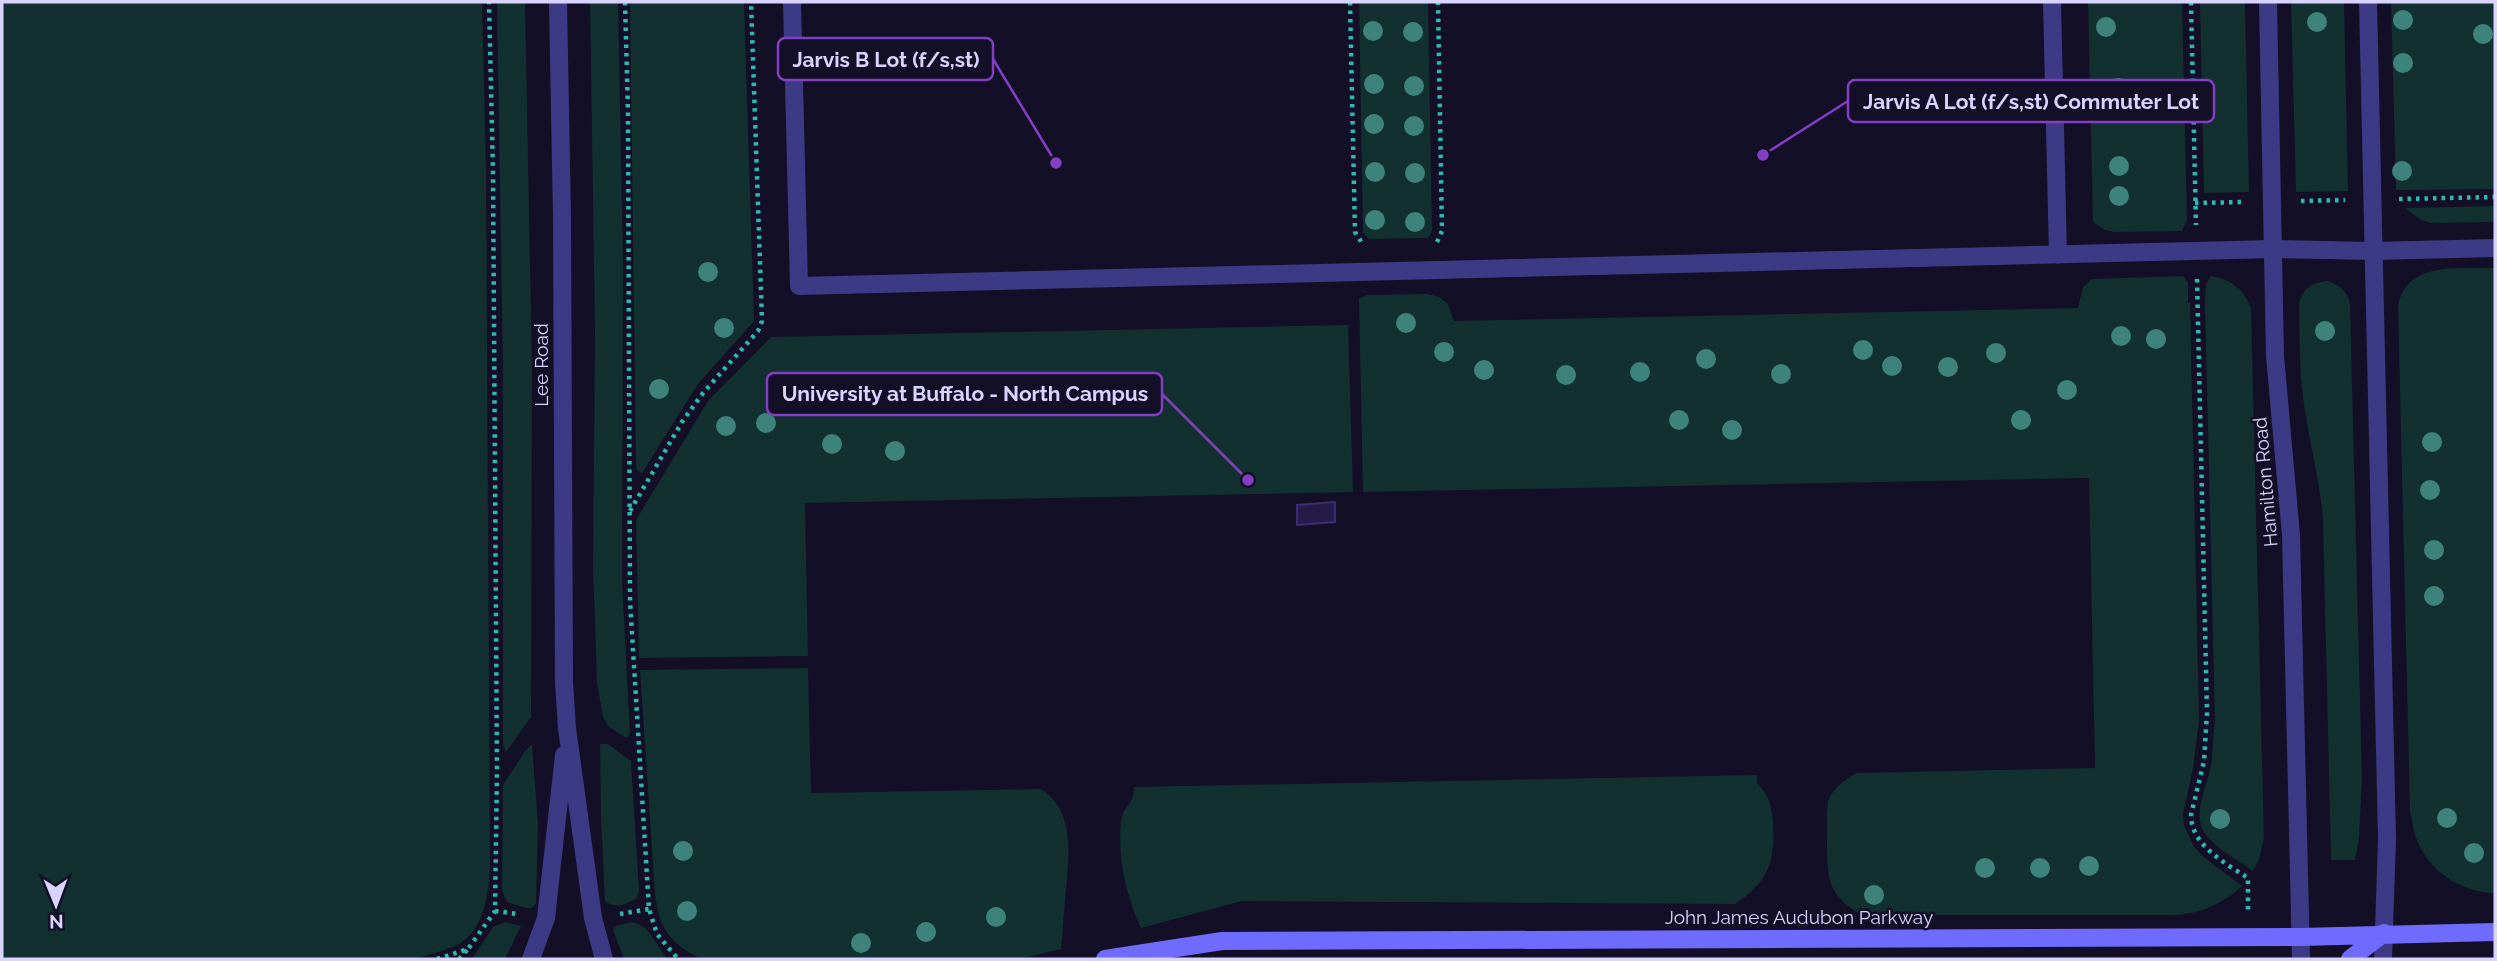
<svg xmlns="http://www.w3.org/2000/svg" width="2497" height="961" font-family="Raleway,sans-serif">
  <rect width="100%" height="100%" fill="#130f26"/>
  <path fill="#12302f" d="M2 2H482L486 167 490 870C488 897 483 934 455 946 441 952 427 955 413 959H2Z
    M497 2H525L532 369 531 717 506 752 503 746V368Z
    M590 2H618L623 261 622 582 630 733 626 738 608 726 603 717 597 683 595 623 593 568 595 332Z
    M630 2H744L754 321 698 384 642 473 637 471 636 466Z
    M1359 2H1428L1432 232 1428 238 1369 239 1363 233Z
    M2088 2H2182L2187 220 2182 231 2113 232 2105 230 2093 222Z
    M2200 2H2245L2249 192 2204 193Z
    M2291 2H2344L2348 191 2296 192Z
    M2391 2H2495V189L2396 190Z
    M2495 206V222L2431 223 2421 220 2405 208Z
    M2495 268V893C2464 893 2433 874 2419 845 2414 835 2413 823 2410 813L2398 306C2406 260 2460 269 2495 268Z
    M2183 276 2188 283V303H2190L2199 720 2193 768 2183 814 2184 825 2193 845 2201 855 2242 886C2221 905 2200 914 2172 915H1862C1830 897 1827 881 1827 846 1827 831 1826 816 1828 801 1833 788 1844 780 1857 773L2095 768 2089 478 1363 492 1359 299 1367 295 1428 294 1439 297 1448 304 1454 321 2078 308 2083 287 2092 279Z
    M2211 276C2230 279 2245 289 2251 309L2264 838 2259 859 2253 871C2238 860 2216 849 2205 834 2191 814 2208 786 2211 765 2213 751 2213 736 2215 721L2205 303 2206 284Z
    M2327 281C2340 285 2348 291 2350 305L2362 779 2359 837 2355 860H2331L2323 520C2320 478 2308 438 2303 397 2299 366 2300 335 2299 304 2302 289 2312 282 2327 281Z
    M1348 325 1353 492 805 503 808 656 639 658 636 520 708 401 771 337Z
    M808 668 811 793 1041 789C1075 811 1069 853 1066 889 1064 909 1063 929 1061 949L1019 959H701C670 943 659 929 655 894L640 670Z
    M532 744 538 824 536 903 532 908H526L507 902 502 890 503 785 525 751Z
    M600 744H608L631 761 639 891 637 898C627 904 615 910 605 901L601 818Z
    M1757 775V783C1769 794 1772 807 1773 823 1775 862 1769 881 1735 904L1242 901 1141 928C1126 896 1117 856 1121 821 1123 805 1134 806 1134 787Z
    M505 922 521 926 505 959H472L493 927Z
    M631 922C650 924 656 946 668 959H624L613 930 616 926Z"/>
  <path fill="#241b47" stroke="#3b2d73" stroke-width="2" d="M1335 502V522L1297 525V505Z"/>
  <g fill="none" stroke-linecap="round" stroke-linejoin="round">
    <path stroke="#2fb8b0" stroke-width="4.5" stroke-dasharray="3.5 5" stroke-linecap="butt" d="M625 2 628 113 630 601 649 909 657 934 678 959
      M1350 2 1355 232 1362 243
      M2191 2 2196 225
      M2399 199 2495 197
      M2301 201 2345 200
      M2195 203 2243 202
      M1437 242 1442 231 1438 2
      M2197 279 2207 713 2204 761 2191 815C2191 845 2225 863 2248 878V911
      M630 511 682 422 703 393 758 331 762 321 751 2
      M495 911 518 914
      M620 914 649 909
      M437 959 468 949 495 911 497 771 493 172 489 2
      M459 959 468 949"/>
    <path stroke="#3d3a85" stroke-width="18" d="M792 2 799 286 2273 249 2373 251 2495 248
      M2052 2 2058 255"/>
    <path stroke="#3d3a85" stroke-width="18" d="M558 2 562 219 564 682 567 728 593 918 604 959
      M2268 2 2275 356 2291 535 2301 959
      M2368 2 2387 839 2383 959
      M531 959 546 918 564 755"/>
    <path stroke="#6f6bff" stroke-width="18" d="M1105 959 1222 941 2300 937 2495 932
      M2350 959 2384 933"/>
  </g>
  <g fill="#3d827b">
    <circle cx="2403" cy="20" r="10"/>
    <circle cx="2317" cy="22" r="10"/>
    <circle cx="2106" cy="27" r="10"/>
    <circle cx="1373" cy="31" r="10"/>
    <circle cx="1413" cy="32" r="10"/>
    <circle cx="2483" cy="34" r="10"/>
    <circle cx="2403" cy="63" r="10"/>
    <circle cx="1374" cy="84" r="10"/>
    <circle cx="1414" cy="86" r="10"/>
    <circle cx="2118" cy="88" r="10"/>
    <circle cx="1374" cy="124" r="10"/>
    <circle cx="1414" cy="126" r="10"/>
    <circle cx="2119" cy="166" r="10"/>
    <circle cx="2402" cy="171" r="10"/>
    <circle cx="1375" cy="172" r="10"/>
    <circle cx="1415" cy="173" r="10"/>
    <circle cx="2119" cy="196" r="10"/>
    <circle cx="1375" cy="220" r="10"/>
    <circle cx="1415" cy="222" r="10"/>
    <circle cx="708" cy="272" r="10"/>
    <circle cx="1406" cy="323" r="10"/>
    <circle cx="724" cy="328" r="10"/>
    <circle cx="2325" cy="331" r="10"/>
    <circle cx="2121" cy="336" r="10"/>
    <circle cx="2156" cy="339" r="10"/>
    <circle cx="1863" cy="350" r="10"/>
    <circle cx="1444" cy="352" r="10"/>
    <circle cx="1996" cy="353" r="10"/>
    <circle cx="1706" cy="359" r="10"/>
    <circle cx="1892" cy="366" r="10"/>
    <circle cx="1948" cy="367" r="10"/>
    <circle cx="1484" cy="370" r="10"/>
    <circle cx="1640" cy="372" r="10"/>
    <circle cx="1781" cy="374" r="10"/>
    <circle cx="1566" cy="375" r="10"/>
    <circle cx="659" cy="389" r="10"/>
    <circle cx="2067" cy="390" r="10"/>
    <circle cx="1679" cy="420" r="10"/>
    <circle cx="2021" cy="420" r="10"/>
    <circle cx="766" cy="423" r="10"/>
    <circle cx="726" cy="426" r="10"/>
    <circle cx="1732" cy="430" r="10"/>
    <circle cx="2432" cy="442" r="10"/>
    <circle cx="832" cy="444" r="10"/>
    <circle cx="895" cy="451" r="10"/>
    <circle cx="2430" cy="490" r="10"/>
    <circle cx="2434" cy="550" r="10"/>
    <circle cx="2434" cy="596" r="10"/>
    <circle cx="2447" cy="818" r="10"/>
    <circle cx="2220" cy="819" r="10"/>
    <circle cx="683" cy="851" r="10"/>
    <circle cx="2474" cy="853" r="10"/>
    <circle cx="2089" cy="866" r="10"/>
    <circle cx="1985" cy="868" r="10"/>
    <circle cx="2040" cy="868" r="10"/>
    <circle cx="1874" cy="895" r="10"/>
    <circle cx="687" cy="911" r="10"/>
    <circle cx="996" cy="917" r="10"/>
    <circle cx="926" cy="932" r="10"/>
    <circle cx="861" cy="943" r="10"/>
  </g>
  <g text-anchor="middle" stroke-width="5" stroke-linejoin="round" paint-order="stroke">
    <g font-size="19" fill="#d9d4ff" stroke="#130f26">
      <text transform="translate(541 365) rotate(-90)" y="7">Lee Road</text>
      <text transform="translate(2265 482) rotate(-95)" y="7">Hamilton Road</text>
      <text x="1799" y="924">John James Audubon Parkway</text>
    </g>
  </g>
  <path fill="none" stroke="#843dc5" stroke-width="2.5" d="M1056 163L993 59M1763 155L1848 101M1248 480L1162 394"/>
  <g fill="#843dc5" stroke="#130f26" stroke-width="2.5">
    <circle cx="1056" cy="163" r="7"/>
    <circle cx="1763" cy="155" r="7"/>
    <circle cx="1248" cy="480" r="7"/>
  </g>
  <g fill="#130f26" stroke="#843dc5" stroke-width="2.5">
    <rect x="778" y="38" width="215" height="42" rx="7"/>
    <rect x="1848" y="80" width="366" height="42" rx="7"/>
    <rect x="767" y="373" width="395" height="42" rx="7"/>
  </g>
  <g font-size="21" text-anchor="middle" font-weight="bold" fill="#d9d4ff">
    <text x="886" y="67">Jarvis B Lot (f/s,st)</text>
    <text x="2031" y="109">Jarvis A Lot (f/s,st) Commuter Lot</text>
    <text x="965" y="401">University at Buffalo - North Campus</text>
  </g>
  <rect width="2497" height="961" fill="none" stroke="#d9d4ff" stroke-width="7"/>
  <g transform="translate(56 905) rotate(179)" stroke="#130f26" stroke-width="5" paint-order="stroke">
  <path d="M0-5L12 26L0 18L-12 26Z" fill="#d9d4ff"/>
  <text y="-10" font-size="19" font-weight="bold" text-anchor="middle" fill="#d9d4ff">N</text>
  </g>
</svg>
